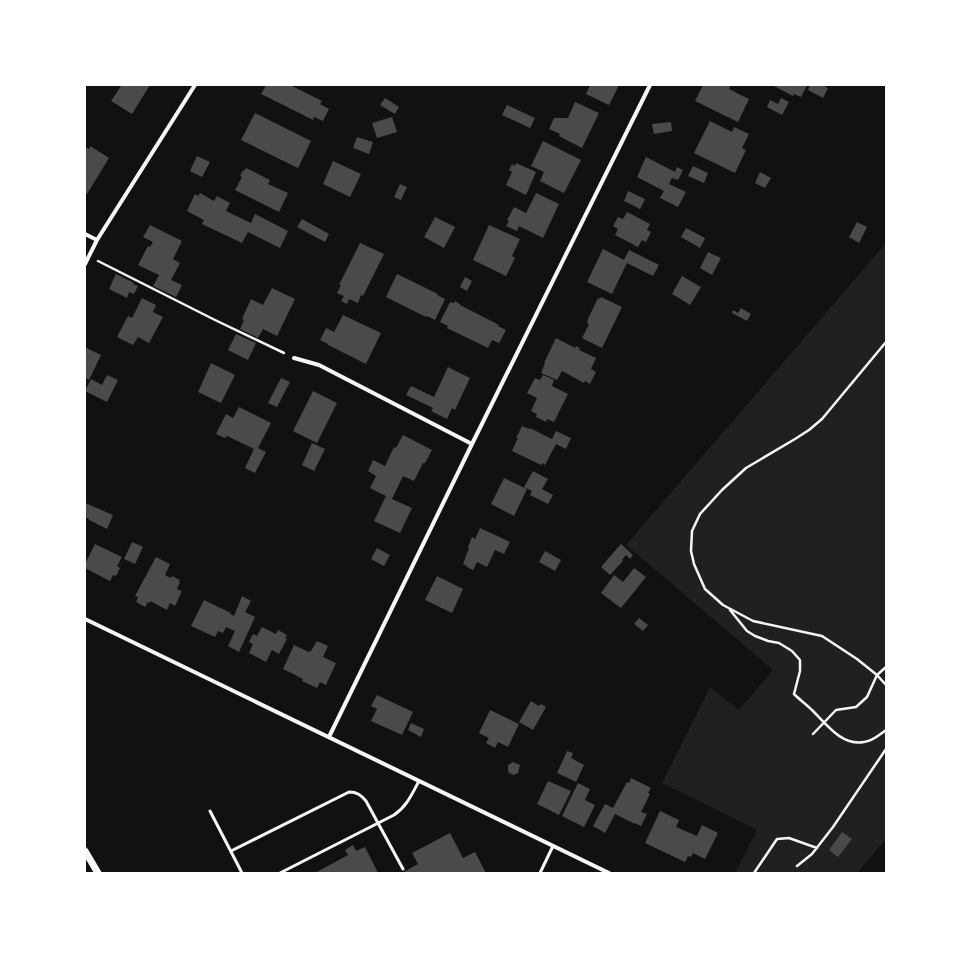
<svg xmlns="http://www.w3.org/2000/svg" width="971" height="958" font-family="'Asap Condensed',sans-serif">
  <rect width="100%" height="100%" fill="#111"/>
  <path fill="#202020" d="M886 243V839L857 873H735L757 830 662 783 710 687 739 710 773 670 626 545Z"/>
  <path fill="#4a4a4a" d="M119 85H150L132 114 111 101 121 86Z
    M266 85H290L322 101 320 104 329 109 323 121 314 117 313 120 261 94Z
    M590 85H619L609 105 586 94Z
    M703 85H731L729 89 749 99 738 122 695 101Z
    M772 85H807L801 97 794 94 793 96Z
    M810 85H823L828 88 823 98 808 90Z
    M385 98 399 107 395 114 380 105Z
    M781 98 789 102 782 115 767 107 770 100 778 104Z
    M575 102 599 113 582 148 559 136 560 134 549 129 554 118H568Z
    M507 105 535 118 530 128 502 115Z
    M255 113 311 141 298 168 241 140Z
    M392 117 397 132 377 138 372 123Z
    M710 121 732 132 734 127 749 134 742 148 746 150 735 173 694 153Z
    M671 122 672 131 654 134 652 124Z
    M357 137 373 142 369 154 353 148Z
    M543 141 581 160 564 193 540 181 544 172 531 166Z
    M90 146 109 158 87 194 85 193V147L89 149Z
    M197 156 210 162 202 177 190 171Z
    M646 157 675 172 677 167 683 170 678 180 672 178 669 184 686 192 678 207 660 198 664 191 637 177Z
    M333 161 361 174 350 197 323 184Z
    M516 163 536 172 526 195 506 185 512 172 509 170 512 164 515 166Z
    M693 166 708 173 704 183 688 176Z
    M246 168 270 180 268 184 288 193 279 212 235 190 242 177 240 176 243 170 244 171Z
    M760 172 771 178 765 188 755 183Z
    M400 184 407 187 401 200 394 197Z
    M628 191 645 199 640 209 624 201Z
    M200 193 214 201 217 196 230 203 226 211 251 223 255 214 288 231 280 248 248 232 242 243 202 224 204 220 187 211 195 194 198 196Z
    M536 193 559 204 543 238 519 226 517 231 506 226 509 221 507 220 514 207 526 213Z
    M627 212 650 224 647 230 651 232 646 242 642 240 638 247 615 235 618 229 613 226 618 217 623 219Z
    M435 217 455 227 444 248 424 237Z
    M302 219 329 234 325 242 297 227Z
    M857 222 867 227 859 243 849 237Z
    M150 225 182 241 173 259 180 263 171 280 182 285 176 297 153 286 159 275 138 265 148 246 150 247 153 242 143 237Z
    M489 225 520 239 512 256 515 258 506 276 473 260Z
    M686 228 705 238 700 248 681 237Z
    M360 243 384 254 363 296 361 295 358 303 349 299 347 304 341 301 344 296 337 293 341 285H339Z
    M603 249 624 260 629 250 659 265 653 276 627 263 612 294 587 282Z
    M708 252 721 258 712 275 700 268Z
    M116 274 134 283 133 284 138 286 134 294 129 292 127 298 109 289Z
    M397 274 438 294 437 295 445 299 435 320 427 316 426 317 386 297Z
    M682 276 701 287 690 305 672 294Z
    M465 277 472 281 467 291 460 287Z
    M272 288 295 299 277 336 263 329 258 338 240 329 244 320 242 319 251 299 263 305Z
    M601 297 622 307 602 348 582 338 589 324 587 323 588 319 598 298 600 299Z
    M142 298 156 305 153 312 163 317 149 343 138 337 133 345 117 337 128 316 132 318Z
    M455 301 460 304V305L499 325 498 326 506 330 499 343 492 340 488 348 447 328 448 326 440 322 450 302 454 303Z
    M741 308 751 314 747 321 732 313 733 310 738 313Z
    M343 315 381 333 366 364 328 345V344L320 340 326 328 334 332Z
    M236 334 256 343 248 360 228 350Z
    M556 338 575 348 576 346 580 348 579 350 596 358 591 369 596 372 590 384 585 381 584 383 562 371 557 380 541 373 545 363H544Z
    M85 347 101 355 89 380 85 378Z
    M211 363 235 375 221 403 198 392Z
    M448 367 470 378 455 410 452 408 447 419 431 411 433 408 406 395 411 386 434 397Z
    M107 375 118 380 107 402 85 391 91 379 102 385Z
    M543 375 554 380 552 386 568 394 554 422 547 419 546 422 536 417 537 414 531 411 537 398 527 393 535 378 540 380Z
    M281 378 290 382 277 407 268 403Z
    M313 391 337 403 317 443 293 431Z
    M239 407 271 423 258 448 266 452 255 473 245 468 254 449 227 436 225 438 216 434 226 414 233 418Z
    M522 426 529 429 530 428 552 439 556 431 571 438 566 449 556 444 545 465 542 463 541 465 512 451 518 438H516Z
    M403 435 432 450 425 463H423L414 481 403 476 392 499 412 508 400 533 374 521 386 496 370 488 376 476 368 471 373 460 385 466 394 447 396 448Z
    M312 443 325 449 314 471 302 465Z
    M533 471 548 479 542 489 553 495 548 504 530 495 532 491 524 487Z
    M504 478 527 489 514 516 491 504Z
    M85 503 113 515 107 529 89 520V519L85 517Z
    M480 528 510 542 504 554 495 550 487 567 477 562 473 570 467 567V566L463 564 469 548 468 547 472 537 475 539Z
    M132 542 143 547 135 564 124 559Z
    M95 544 122 557 117 566 120 568 116 576 113 575 110 581 85 568V564Z
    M621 544 633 555 630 559 626 555 622 560 623 561 610 575 601 567Z
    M377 548 390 555 384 566 371 559Z
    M545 551 561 560 555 571 539 562Z
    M156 557 170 564 165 575 171 578 172 576 180 580 179 582H180L177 589 182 591 175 606 170 603 167 610 150 601V603L148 602 145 607 136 602 138 597 135 596Z
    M634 568 646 577 621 608 601 593 614 575 623 582Z
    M437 576 463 589 452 613 425 600Z
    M242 596 251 601 245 612 255 617 239 652 228 646 235 631 226 627 223 633 218 631 215 637 191 626 204 600 231 613 230 614 234 616Z
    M639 618 648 625 643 631 634 624Z
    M262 627 276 634 278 630 287 635 285 638 287 639 279 654 272 650 266 662 249 653 253 644 249 642 253 634 257 636Z
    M317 641 328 646 323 657 336 663 326 685 320 682 317 688 302 681 303 679 283 669 294 645 309 652 310 651H311Z
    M377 695 413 712 402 735 371 721 377 709 371 706Z
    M531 701 539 706 541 704 546 707 533 730 519 722Z
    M490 710 519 724 508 747 498 742 495 748 486 743 489 738 479 733Z
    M411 723 424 729 421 737 408 730Z
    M567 751 573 753 571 758 584 765 576 782 557 773Z
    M513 762 520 765 518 773 514 775 509 773 508 770V765Z
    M631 778 651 788 648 793 650 794 641 812 647 814 641 826 635 823V824L615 814 605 833 593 826 605 804 613 808 627 782 629 783Z
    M548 781 571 791 559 815 537 804Z
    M578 783 590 789 585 800 595 805 584 827 562 816Z
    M660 811 679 820 676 827 697 836 702 825 718 833 705 859 693 853 691 857 688 856 685 862 645 843Z
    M842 832 852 839 838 857 829 850Z
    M450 833 463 858 475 852 486 873H402L418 864 412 853Z
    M353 845 356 851 365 847 378 873H315L348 855 345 850Z"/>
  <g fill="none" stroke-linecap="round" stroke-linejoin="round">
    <path stroke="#f5f5f5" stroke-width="2.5" d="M98 261 215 320 284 353
      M886 342 822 419 809 430 795 439 746 468 722 490 700 514 692 531 691 551 694 564 705 589 723 605 753 621 822 636 857 659 877 675 886 685
      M730 610 747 631 755 636 768 641 779 643 792 651 800 660V671L794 694C800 700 807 705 813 711 827 725 842 746 864 742 873 741 879 735 886 730
      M813 734 836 710 856 707 867 697 877 675 886 667
      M797 866 812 854 833 827 886 749
      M754 873 777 839 789 838 817 848"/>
    <path stroke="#f5f5f5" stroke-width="3" d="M210 811 242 873
      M231 851 349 792C357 792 361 795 366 801L403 869
      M280 873 394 815C407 806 412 794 419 781
      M540 873 553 846"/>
    <path stroke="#f5f5f5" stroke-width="4" d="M85 234 97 240
      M85 264 97 240 195 85
      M294 358 319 365 472 444
      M85 619 609 873
      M329 737 472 444 650 85"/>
    <path stroke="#f5f5f5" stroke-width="7" d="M85 851 98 873"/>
  </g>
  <rect width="971" height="958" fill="none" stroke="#ffffff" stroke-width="172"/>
</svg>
